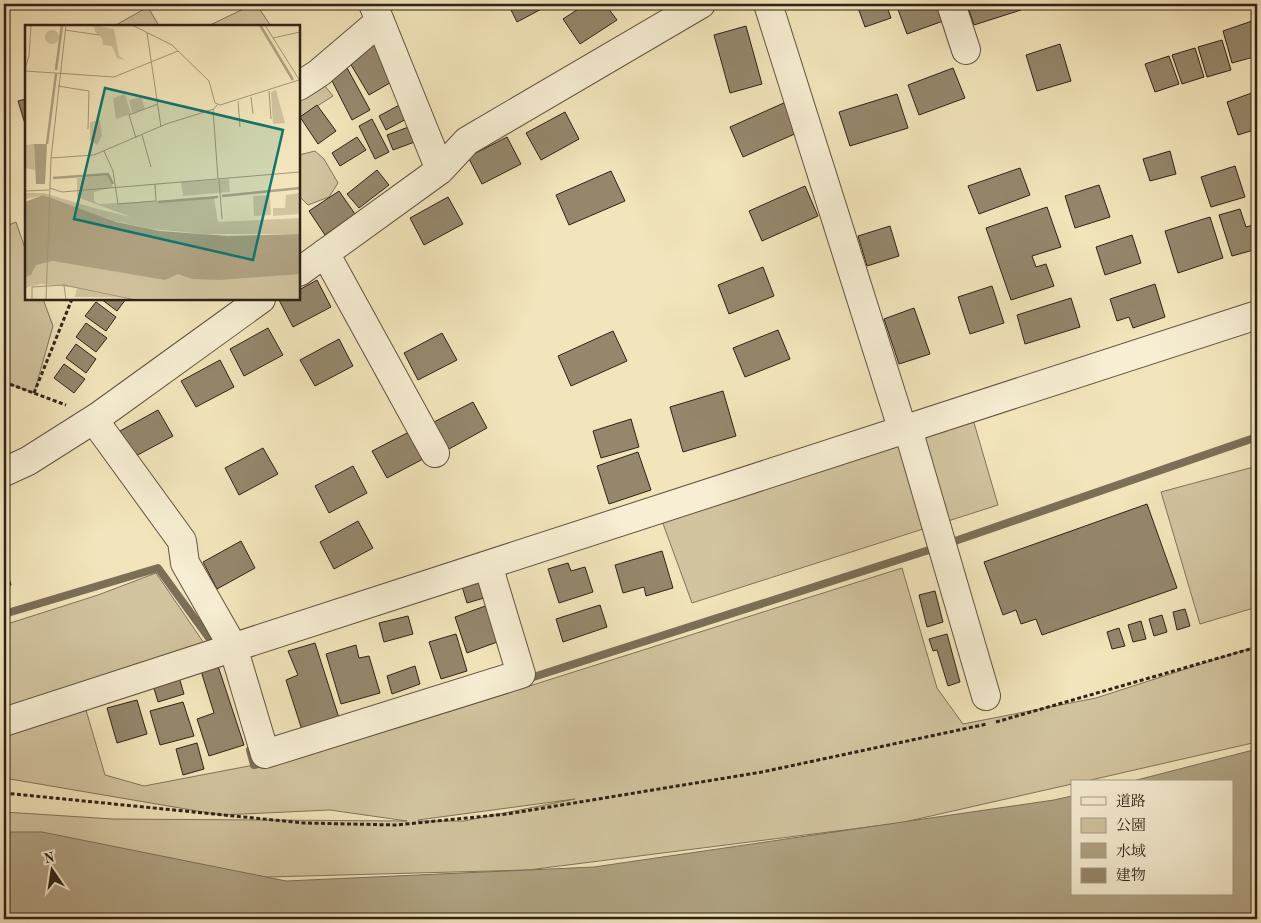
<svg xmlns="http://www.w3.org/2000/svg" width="1261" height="923" font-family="'Old Standard TT','Noto Serif JP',serif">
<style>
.green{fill:#d2c49f;stroke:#80735b;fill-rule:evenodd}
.water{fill:#b0a383;stroke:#7c6f58}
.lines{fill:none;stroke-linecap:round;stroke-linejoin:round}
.stream{stroke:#7c6f58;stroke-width:8}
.building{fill:#95876c;stroke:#2f2217}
.street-casing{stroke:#605340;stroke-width:30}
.path{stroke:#2f2217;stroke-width:3;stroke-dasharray:4 2.5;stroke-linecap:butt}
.street{stroke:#f7eed3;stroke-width:28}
.inset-river{fill:none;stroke:#b0a383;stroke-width:2.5}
.inset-road{fill:none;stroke:#a59779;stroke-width:1}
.view{fill:#0f766e;fill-opacity:0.15;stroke:#0f766e;stroke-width:2.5}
.inset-edge{fill:none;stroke:#2f2217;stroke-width:2.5}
</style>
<rect width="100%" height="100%" fill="#f3e5bb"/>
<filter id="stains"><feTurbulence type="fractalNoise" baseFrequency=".004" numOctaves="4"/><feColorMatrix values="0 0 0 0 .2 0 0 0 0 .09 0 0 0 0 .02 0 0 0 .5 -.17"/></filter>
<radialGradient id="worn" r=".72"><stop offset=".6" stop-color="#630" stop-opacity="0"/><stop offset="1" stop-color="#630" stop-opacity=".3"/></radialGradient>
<path class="green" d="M 254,4 L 256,4 L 271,26 L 208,26 Z
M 148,7 L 159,26 L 114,26 Z
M 321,81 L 333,96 L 300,117 L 299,86 Z
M 315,151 L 324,159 L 338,183 L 329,197 L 308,205 L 299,196 L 299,155 Z
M 16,222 L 26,251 L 26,299 L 43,299 L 53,326 L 34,393 L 4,382 L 4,227 Z
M 972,416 L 998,505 L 692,603 L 658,510 Z
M 1257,466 L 1257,607 L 1200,624 L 1161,492 Z
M 902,568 L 937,688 L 963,724 L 1096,698 L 1257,646 L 1257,742 L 1082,782 L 1072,782 L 1072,784 L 900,823 L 528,870 L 267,877 L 4,845 L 4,812 L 113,819 L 407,821 L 330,810 L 221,815 L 4,778 L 4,625 L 98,595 L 156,573 L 206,646 L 86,710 L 105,775 L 144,786 L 254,765 L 400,727 ZM 575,799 L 464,821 L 418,821 L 418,820 Z"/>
<path class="water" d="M 1257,749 L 1257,919 L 4,919 L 4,832 L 42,832 L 286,881 L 594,867 L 1054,800 L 1072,796 L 1072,894 L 1232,894 L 1232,782 L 1129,782 Z"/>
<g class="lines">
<path class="stream" d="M 4,614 L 158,568 L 217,649
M 524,680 L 929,550 L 1257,437
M 250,750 L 254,765 L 266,762"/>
</g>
<path class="building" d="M 508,4 L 551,4 L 517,22 Z
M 586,4 L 605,4 L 617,20 L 580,44 L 563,19 Z
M 862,4 L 886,4 L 891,18 L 865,27 L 857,5 Z
M 896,4 L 940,4 L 946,20 L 907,34 Z
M 967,4 L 1019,4 L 1021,10 L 974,25 Z
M 1252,21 L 1257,35 L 1257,56 L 1232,63 L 1223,31 Z
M 746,26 L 762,84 L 730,93 L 714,35 Z
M 1222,40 L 1231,70 L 1207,77 L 1198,47 Z
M 373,43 L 395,80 L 369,95 L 347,58 Z
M 1060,44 L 1071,81 L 1037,91 L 1026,55 Z
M 1195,48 L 1204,77 L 1182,84 L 1172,55 Z
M 1169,56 L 1179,84 L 1155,92 L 1145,64 Z
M 346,66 L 370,110 L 352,120 L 329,75 Z
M 953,68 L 965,98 L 919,115 L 908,85 Z
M 1257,91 L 1257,129 L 1238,135 L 1227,102 Z
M 897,94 L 908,128 L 850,146 L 839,112 Z
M 26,99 L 26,127 L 18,101 Z
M 786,102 L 799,132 L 743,157 L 730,127 Z
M 403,103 L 410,117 L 386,130 L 379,116 Z
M 317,105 L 336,131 L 318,144 L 300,117 Z
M 565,112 L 579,139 L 541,160 L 526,133 Z
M 372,119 L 389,152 L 375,159 L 359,126 Z
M 414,125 L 420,140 L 393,150 L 387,135 Z
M 357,137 L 366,150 L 340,166 L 332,153 Z
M 507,137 L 521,164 L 482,184 L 468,157 Z
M 1170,151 L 1176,174 L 1150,181 L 1143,159 Z
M 1235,166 L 1245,197 L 1211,207 L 1201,177 Z
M 1020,168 L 1030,195 L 979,214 L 968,186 Z
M 377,170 L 389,185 L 359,208 L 347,194 Z
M 611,171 L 625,201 L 569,225 L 556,195 Z
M 1099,185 L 1110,217 L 1075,228 L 1065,196 Z
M 805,186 L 818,216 L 762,241 L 749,211 Z
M 339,191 L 355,214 L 325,235 L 309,211 Z
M 448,197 L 463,224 L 424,245 L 410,218 Z
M 1047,207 L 1061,247 L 1032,256 L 1036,267 L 1046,264 L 1054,286 L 1011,300 L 986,228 Z
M 1240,209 L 1246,227 L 1257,224 L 1257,249 L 1232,256 L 1219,215 Z
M 1210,217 L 1223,258 L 1178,273 L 1165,231 Z
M 890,226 L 899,256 L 867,266 L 858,236 Z
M 1132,235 L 1141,263 L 1105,275 L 1096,247 Z
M 763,267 L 774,296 L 729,314 L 718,285 Z
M 317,280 L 331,307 L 293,327 L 279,300 L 282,299 L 299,299 L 299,290 Z
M 1155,284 L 1165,317 L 1133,328 L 1129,317 L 1117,321 L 1110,299 Z
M 992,286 L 1004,323 L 970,334 L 958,297 Z
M 1071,298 L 1080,327 L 1025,344 L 1017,315 Z
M 101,299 L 126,299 L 117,311 Z
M 96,302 L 116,317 L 106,331 L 85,316 Z
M 914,308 L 930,354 L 899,364 L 884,319 Z
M 86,323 L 107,338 L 96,352 L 76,337 Z
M 268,328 L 283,355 L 244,376 L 230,349 Z
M 778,330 L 790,359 L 745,377 L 733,348 Z
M 613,331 L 627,361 L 571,386 L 558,356 Z
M 442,333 L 457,360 L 418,380 L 404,353 Z
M 339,339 L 353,366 L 315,386 L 300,360 Z
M 76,344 L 96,359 L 86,373 L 66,358 Z
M 220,360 L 234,387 L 196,407 L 181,381 Z
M 64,364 L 85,379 L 74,393 L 54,378 Z
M 723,391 L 736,436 L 683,452 L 670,407 Z
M 473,402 L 487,428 L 449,449 L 434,422 Z
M 158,410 L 173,436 L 134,457 L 120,431 Z
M 631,419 L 639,447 L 601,458 L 593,431 Z
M 411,431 L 425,458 L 387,478 L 372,451 Z
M 263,448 L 278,474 L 239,495 L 225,468 Z
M 638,452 L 651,490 L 609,504 L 597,466 Z
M 353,466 L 367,493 L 329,513 L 315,486 Z
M 1147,504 L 1177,588 L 1042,635 L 1036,619 L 1021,624 L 1016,610 L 1003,615 L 984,562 Z
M 358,521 L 373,548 L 334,569 L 320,542 Z
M 241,541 L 255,568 L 217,589 L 203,562 Z
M 662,551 L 673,588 L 646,596 L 644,587 L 623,593 L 615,565 Z
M 4,562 L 11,585 L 4,587 Z
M 568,563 L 571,571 L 585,567 L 593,592 L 559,603 L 548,569 Z
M 478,579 L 484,598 L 467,603 L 461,583 Z
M 935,591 L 943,622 L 927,627 L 919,595 Z
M 488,605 L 500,641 L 467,653 L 455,617 Z
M 600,605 L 607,627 L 563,642 L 556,619 Z
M 1185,609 L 1190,626 L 1177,630 L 1173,612 Z
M 1162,615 L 1167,632 L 1154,636 L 1149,619 Z
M 408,616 L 413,634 L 384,642 L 379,623 Z
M 1141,621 L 1146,639 L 1133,642 L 1128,625 Z
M 1119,628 L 1125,646 L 1112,649 L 1107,632 Z
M 456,634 L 467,671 L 441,679 L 429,642 Z
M 947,634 L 960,682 L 948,686 L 937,650 L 933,651 L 929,639 Z
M 315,643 L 339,718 L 302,730 L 286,680 L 298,675 L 288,651 Z
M 356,645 L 359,658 L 369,656 L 380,693 L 341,704 L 326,654 Z
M 218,666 L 244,745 L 209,756 L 197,719 L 214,713 L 201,671 Z
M 415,666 L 420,684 L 392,694 L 387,676 Z
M 179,677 L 184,694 L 158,702 L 153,685 Z
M 137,700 L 147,734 L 117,743 L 107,708 Z
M 183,702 L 194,736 L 160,745 L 150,711 Z
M 197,743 L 204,769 L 183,775 L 176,749 Z"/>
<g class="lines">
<g class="street-casing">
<path id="street" d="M 373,4 L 440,170
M 768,4 L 903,431
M 951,4 L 966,50
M 299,86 L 319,73 L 380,21
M 325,253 L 435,453
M 299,272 L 440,170 L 467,141 L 701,4
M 94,420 L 182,541 L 185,563 L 233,647 L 265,754 L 521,674 L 488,565
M 908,429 L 986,696
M 4,472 L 28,461 L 99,416 L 261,299
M 4,722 L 1257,315"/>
</g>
<path class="path" d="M 4,382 L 66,405
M 34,393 L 72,299
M 996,722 L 1257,647
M 4,793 L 304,823 L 396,825 L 507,814 L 762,772 L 987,724"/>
<use href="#street" class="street"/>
</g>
<g transform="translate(25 25)">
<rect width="275" height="275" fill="#f3e5bb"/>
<path d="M 69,0 L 89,4 L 94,31 L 100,35 L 92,33 L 87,21 L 78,20 L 77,13 L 70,7 ZM20 12a7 7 0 1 1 14 0a7 7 0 1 1-14 0ZM 251,65 L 260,98 L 248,99 L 246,67 ZM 100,69 L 106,89 L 91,94 L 88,73 ZM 116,72 L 120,84 L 107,88 L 104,75 ZM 75,95 L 77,111 L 72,120 L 65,115 L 65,97 ZM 9,119 L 10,145 L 0,143 L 0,120 ZM 83,150 L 88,162 L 69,167 L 69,176 L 74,179 L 189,173 L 193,197 L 275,193 L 275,209 L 180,209 L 126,204 L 89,196 L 15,171 L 0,174 L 0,168 L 19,168 L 69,183 L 106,192 L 52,172 L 52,153 ZM 204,154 L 205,167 L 158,171 L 156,157 ZM 274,168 L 275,189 L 248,191 L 248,183 L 260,183 L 261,170 ZM 245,170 L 246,190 L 229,191 L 228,171 ZM 28,236 L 248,251 L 275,248 L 275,275 L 54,272 L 50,272 L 52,263 L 16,259 L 0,263 L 0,242 Z" fill="#d2c49f"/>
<path d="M 9,119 L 22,119 L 20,159 L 11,159 ZM 18,170 L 91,197 L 135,206 L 203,211 L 275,209 L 275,249 L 194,255 L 167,254 L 153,249 L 140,255 L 28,236 L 11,240 L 6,250 L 0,252 L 0,177 Z" fill="#b0a383"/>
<path class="inset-river" d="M 235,0 L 268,55M 31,45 L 37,0M 22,119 L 31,49M 28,153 L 83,149 L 88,159M 197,171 L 275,163M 133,177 L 193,172"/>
<path class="inset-road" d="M 107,0 L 147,20 L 184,56 L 190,78 L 195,80 L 274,55M 240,0 L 275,56M 40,5 L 74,10M 122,8 L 136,102M 248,13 L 275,7M 0,44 L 4,31 L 6,0M 0,46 L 89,52 L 153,26M 33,61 L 64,66 L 63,104M 244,66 L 246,94M 226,72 L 228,89M 213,76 L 215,102M 188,84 L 193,154M 117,110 L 126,142M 111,113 L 104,90 L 133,79M 79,126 L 88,146 L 93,179 L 131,176 L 130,159M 26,133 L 69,130 L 141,99 L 189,84 L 192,80M 194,154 L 197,194M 25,163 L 37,167 L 275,147M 0,166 L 24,165M 7,275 L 7,262 L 39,260M 21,275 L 26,133 L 41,0M 41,275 L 39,260 L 111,275"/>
<path class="view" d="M 80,63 L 258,105 L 228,235 L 49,194 Z"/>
<rect width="275" height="275" class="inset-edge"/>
</g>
<rect width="1261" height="923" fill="none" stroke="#f3e5bb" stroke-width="20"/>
<rect x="5" y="5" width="1251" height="913" fill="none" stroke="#2f2217" stroke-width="2.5"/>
<rect x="10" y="10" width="1241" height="903" fill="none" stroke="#2f2217"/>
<rect x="1071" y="780" width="162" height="115" fill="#f7eed3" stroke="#a79c88"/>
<rect x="1081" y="797" width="25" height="8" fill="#f7eed3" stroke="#a79c88"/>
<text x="1116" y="806" font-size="15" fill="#2f2217">道路</text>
<rect x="1081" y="818" width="25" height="15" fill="#d2c49f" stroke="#a79c88"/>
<text x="1116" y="830" font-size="15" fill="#2f2217">公園</text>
<rect x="1081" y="843" width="25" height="15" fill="#b0a383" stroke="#a79c88"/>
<text x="1116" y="856" font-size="15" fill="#2f2217">水域</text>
<rect x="1081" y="868" width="25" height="15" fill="#95876c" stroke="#a79c88"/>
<text x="1116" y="880" font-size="15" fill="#2f2217">建物</text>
<g transform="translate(52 870) rotate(347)" stroke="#f7eed3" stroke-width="4" paint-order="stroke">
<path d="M0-4L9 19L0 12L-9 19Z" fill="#2f2217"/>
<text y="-8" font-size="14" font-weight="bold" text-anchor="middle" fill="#2f2217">N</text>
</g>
<rect width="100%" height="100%" filter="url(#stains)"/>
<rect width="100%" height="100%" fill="url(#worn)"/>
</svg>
